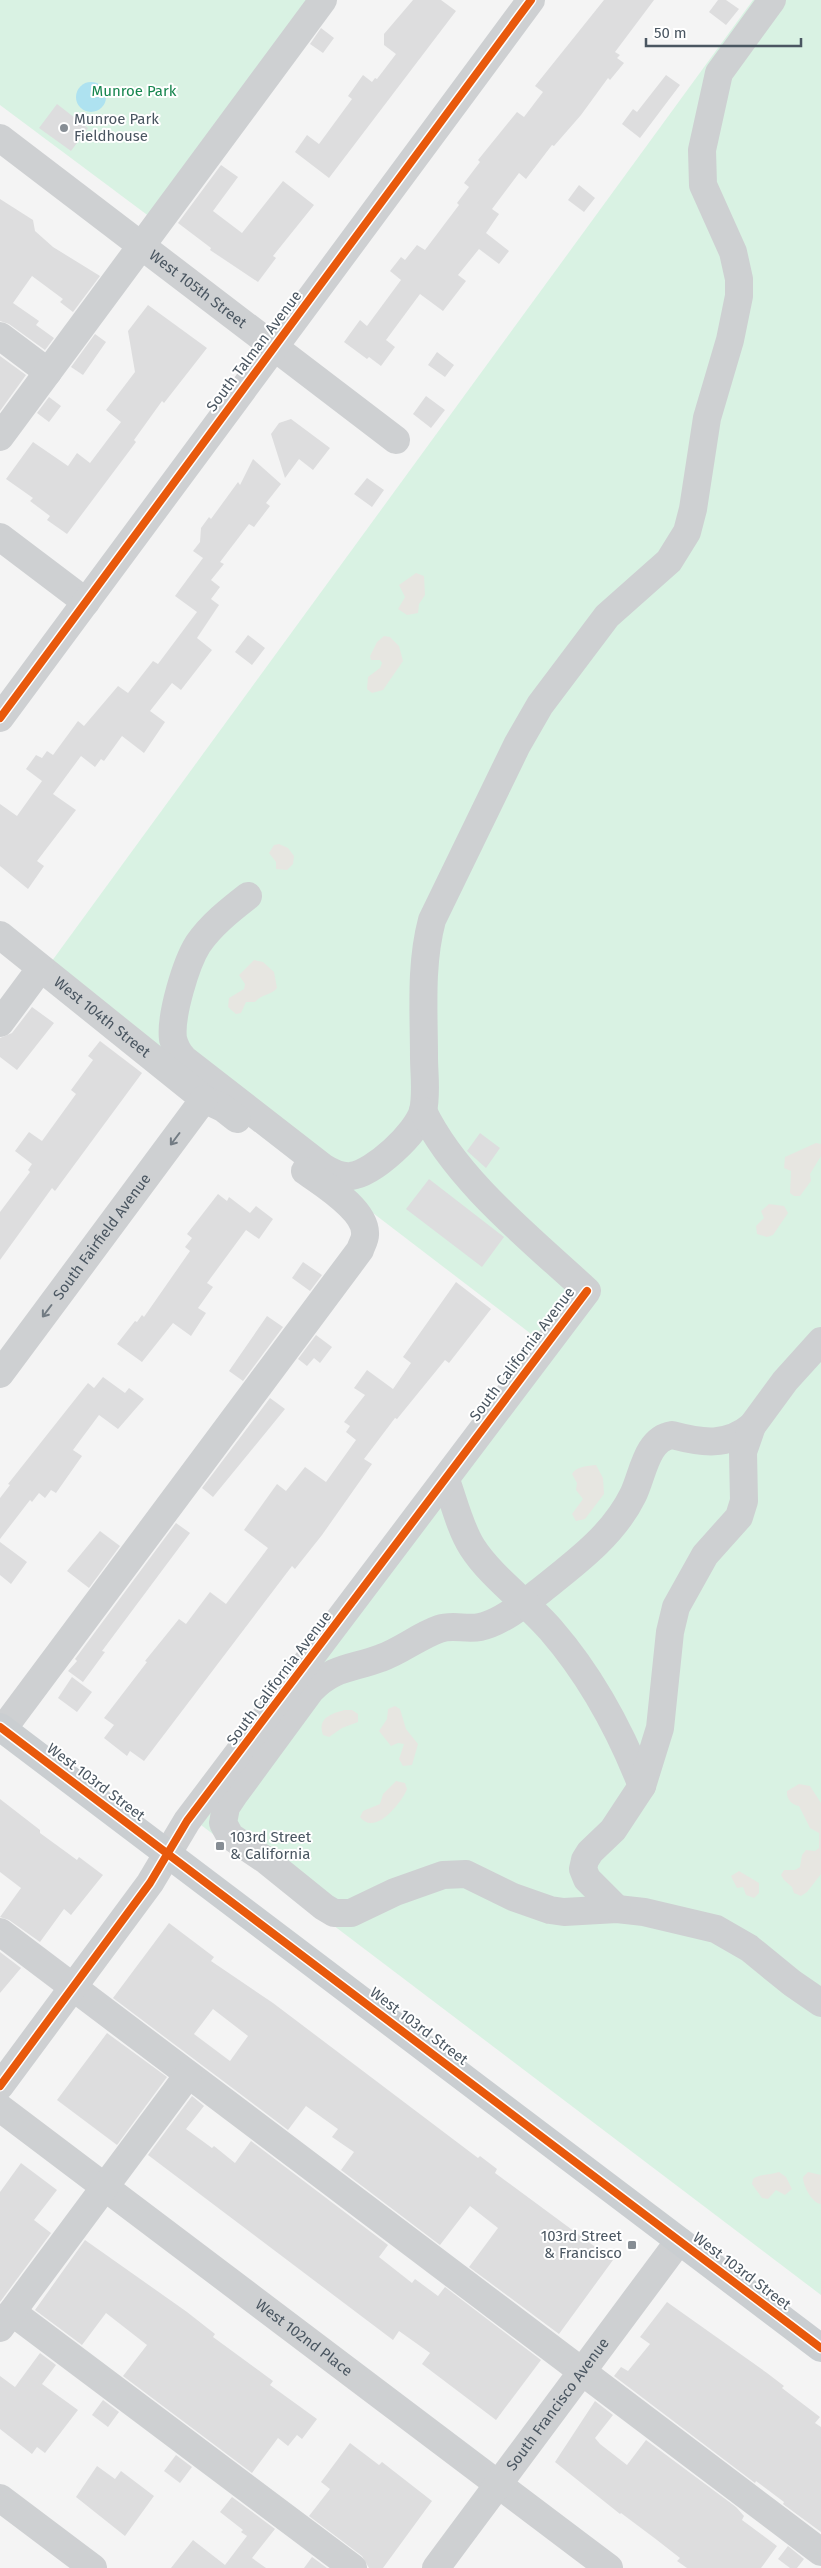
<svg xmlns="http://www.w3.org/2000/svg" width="821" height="2568" font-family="'Fira Sans',sans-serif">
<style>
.green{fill:#d9f2e3}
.sand{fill:#e7e6e1}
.water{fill:#aee2f0}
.building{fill:#ddddde;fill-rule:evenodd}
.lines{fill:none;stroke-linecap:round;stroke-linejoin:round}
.minor{stroke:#ced0d2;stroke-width:28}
.major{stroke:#caced1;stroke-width:28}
.cycleway-casing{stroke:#fff;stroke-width:11}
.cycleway{stroke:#e8590c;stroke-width:8}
.oneway{stroke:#727b83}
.poi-dot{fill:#868d94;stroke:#fff;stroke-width:2}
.labels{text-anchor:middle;stroke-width:4;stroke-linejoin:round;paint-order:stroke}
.park-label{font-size:15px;fill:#17864f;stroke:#fff}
.poi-label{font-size:15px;fill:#4a5661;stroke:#fff;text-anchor:start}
.street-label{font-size:15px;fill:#4a5661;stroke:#fff}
</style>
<rect width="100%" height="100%" fill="#f4f4f4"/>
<path class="green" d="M 0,0 L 315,0 L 154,220 L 0,105 Z
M 753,0 L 821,0 L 821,2295 L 201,1825 L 552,1350 L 49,965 Z"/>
<path class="sand" d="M 416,573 L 424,576 L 425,595 L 419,604 L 418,613 L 407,615 L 398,609 L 405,597 L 399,585 Z
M 384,636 L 390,637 L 399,646 L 403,661 L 383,690 L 372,693 L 367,689 L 368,677 L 380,668 L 382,663 L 380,660 L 371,660 L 370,656 L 377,642 Z
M 279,844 L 288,848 L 294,856 L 293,864 L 287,870 L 276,869 L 276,862 L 269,853 L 274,845 Z
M 254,960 L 263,962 L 274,972 L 277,988 C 272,995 261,994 255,1002 L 246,1002 L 241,1013 L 236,1014 L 228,1007 L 229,998 L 244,989 L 245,984 L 239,975 Z
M 816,1143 L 821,1144 L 821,1156 L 810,1174 L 811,1181 L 800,1196 L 794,1196 L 790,1193 L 791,1171 L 784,1168 L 785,1157 Z
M 769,1204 L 784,1206 L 788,1213 L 773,1235 L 767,1237 L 757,1234 L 756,1226 L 764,1218 L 761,1211 Z
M 596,1465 L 603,1478 L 604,1494 L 585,1519 L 576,1521 L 572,1514 L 583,1499 L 576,1490 L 577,1483 L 572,1474 C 577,1466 587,1466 596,1465 Z
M 395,1706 L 400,1709 L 406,1729 L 418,1744 L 412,1765 L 403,1766 L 399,1759 L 404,1744 L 398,1743 L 391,1746 L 379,1731 L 387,1719 L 388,1709 Z
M 344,1710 L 352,1710 L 358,1714 L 358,1722 L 342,1728 L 329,1737 L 323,1735 C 317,1718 331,1714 344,1710 Z
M 396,1781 L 405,1783 L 407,1789 C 402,1802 375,1837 360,1817 L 363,1811 L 380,1804 L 383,1794 Z
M 799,1784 L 810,1786 L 821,1803 L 821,1874 L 807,1892 L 801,1896 L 794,1893 L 792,1887 L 784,1880 L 781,1875 L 784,1870 L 795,1870 L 800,1867 L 802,1855 L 806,1850 L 815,1851 L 819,1848 L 819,1833 L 810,1828 L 799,1806 C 792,1805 786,1799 787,1791 Z
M 739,1871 L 759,1883 L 759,1893 L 754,1898 L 746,1895 L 743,1887 L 737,1888 L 731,1876 Z
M 779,2172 L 786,2177 L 792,2189 L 785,2195 L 776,2190 L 768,2199 L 762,2198 L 752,2184 L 753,2179 C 758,2174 771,2175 779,2172 Z
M 808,2172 L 821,2175 L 821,2204 C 812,2203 803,2186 803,2177 Z"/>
<path class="water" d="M76 97a15 15 0 1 1 30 0a15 15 0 1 1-30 0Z"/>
<path class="building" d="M 413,0 L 441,0 L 456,11 L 329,178 L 295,152 L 307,135 L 319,144 L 352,99 L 348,96 L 363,75 L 372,82 L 375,78 L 377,79 L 396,54 L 384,45 L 384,34 Z
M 604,0 L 654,0 L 615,52 L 620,55 L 617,58 L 624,63 L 610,80 L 608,78 L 581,115 L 554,146 L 552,145 L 526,179 L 519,173 L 492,209 L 499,214 L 486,233 L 509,251 L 499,264 L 479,249 L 458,275 L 466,281 L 443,311 L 420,294 L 386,340 L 395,347 L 381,366 L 369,357 L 367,359 L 344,342 L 360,320 L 367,326 L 401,280 L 390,271 L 401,257 L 405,260 L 417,245 L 425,250 L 459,205 L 457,203 L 469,187 L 464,183 L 480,162 L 478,160 L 517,112 L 524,117 L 543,92 L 535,86 Z
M 718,0 L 726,0 L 739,9 L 726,25 L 709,12 Z
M 321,28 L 334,38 L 323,53 L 310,44 Z
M 666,75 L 680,85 L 640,138 L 622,124 L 633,109 L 637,112 Z
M 57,104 L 88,128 L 71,151 L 39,128 Z
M 221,165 L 238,177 L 213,211 L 242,233 L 283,181 L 314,205 L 273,256 L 276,258 L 258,282 L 210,250 L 211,248 L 178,223 Z
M 579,185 L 595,198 L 584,212 L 568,200 Z
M 0,199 L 33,220 L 35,231 L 53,247 L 100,276 L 73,312 L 60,302 L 63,299 L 32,276 L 13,303 L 39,321 L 36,325 L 54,338 L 45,350 L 9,324 L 0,321 Z
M 148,305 L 207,348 L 164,403 L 162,401 L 134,440 L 136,442 L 67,534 L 47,520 L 50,516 L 30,501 L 33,498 L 6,479 L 33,442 L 68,466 L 77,453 L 90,463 L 121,422 L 106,410 L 135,372 L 128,331 Z
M 95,334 L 106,342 L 83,375 L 71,367 Z
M 437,352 L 454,365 L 445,377 L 428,365 Z
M 0,356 L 26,375 L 0,411 Z
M 426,396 L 445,410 L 431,428 L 413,414 Z
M 49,397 L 61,406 L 49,422 L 37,413 Z
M 291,419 L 330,448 L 313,470 L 299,459 L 285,478 L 271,434 L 279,423 Z
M 253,459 L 281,484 L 266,503 L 270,506 L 254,527 L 249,524 L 220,562 L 224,564 L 211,580 L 220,587 L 211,599 L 219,605 L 197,638 L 212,650 L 181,690 L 172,683 L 150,711 L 165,722 L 144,753 L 122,736 L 104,761 L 101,759 L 95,767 L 81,756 L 53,794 L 76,810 L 37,861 L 44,866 L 28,889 L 0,866 L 0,804 L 17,816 L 42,781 L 26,769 L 36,755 L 42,758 L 47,751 L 53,755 L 78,721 L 84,726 L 118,686 L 128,693 L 153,661 L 158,664 L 197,612 L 175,596 L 203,558 L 193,551 L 200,542 L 201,528 L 209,517 L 211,519 L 238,482 L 240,485 Z
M 367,478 L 384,490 L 372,507 L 354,494 Z
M 248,635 L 265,648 L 252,665 L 235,652 Z
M 32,1007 L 54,1023 L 17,1070 L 0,1057 L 0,1038 L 12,1033 Z
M 100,1041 L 142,1073 L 55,1191 L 52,1188 L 0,1260 L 0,1212 L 30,1172 L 28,1170 L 32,1164 L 15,1151 L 29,1132 L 42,1141 L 76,1094 L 71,1090 L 93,1060 L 88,1056 Z
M 480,1133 L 500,1148 L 486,1168 L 467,1151 Z
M 429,1179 L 504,1237 L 482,1267 L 406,1209 Z
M 218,1194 L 227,1201 L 229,1197 L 250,1213 L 256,1206 L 273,1219 L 259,1239 L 246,1230 L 207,1283 L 213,1287 L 198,1308 L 206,1313 L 191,1336 L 173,1323 L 142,1362 L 117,1344 L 135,1321 L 137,1322 L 142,1315 L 144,1317 L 190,1251 L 185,1247 L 192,1238 L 187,1234 Z
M 303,1262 L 322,1275 L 310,1291 L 292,1278 Z
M 456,1282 L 491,1309 L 449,1363 L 445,1360 L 397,1419 L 395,1418 L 364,1459 L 372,1464 L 322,1535 L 295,1569 L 292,1566 L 144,1761 L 130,1751 L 127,1756 L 104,1738 L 114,1725 L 104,1718 L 147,1662 L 145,1661 L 179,1619 L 186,1624 L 210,1592 L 226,1604 L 268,1548 L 244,1530 L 277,1484 L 286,1491 L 305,1467 L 326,1482 L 356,1440 L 346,1432 L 350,1426 L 344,1422 L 365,1395 L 354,1388 L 367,1370 L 393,1389 L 411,1363 L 403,1357 Z
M 267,1316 L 283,1327 L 243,1381 L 229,1371 Z
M 316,1335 L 332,1347 L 320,1363 L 314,1358 L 307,1366 L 298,1359 Z
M 103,1377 L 125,1393 L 129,1388 L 144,1399 L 118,1429 L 99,1415 L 73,1450 L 82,1456 L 56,1493 L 51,1490 L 45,1498 L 39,1493 L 32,1502 L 30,1500 L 0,1539 L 0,1498 L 10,1485 L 8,1484 L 88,1383 L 94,1388 Z
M 270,1398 L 285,1409 L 213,1497 L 202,1488 Z
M 176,1523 L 190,1533 L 102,1651 L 105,1652 L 83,1682 L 68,1671 L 77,1661 L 75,1659 Z
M 100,1531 L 120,1546 L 89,1588 L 67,1571 Z
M 0,1542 L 27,1562 L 11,1584 L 0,1575 Z
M 72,1677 L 92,1692 L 77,1712 L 58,1698 Z
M 0,1799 L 40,1830 L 40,1833 L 77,1860 L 79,1857 L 103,1875 L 71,1915 L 64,1909 L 40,1942 L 9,1920 L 0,1917 L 21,1888 L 0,1872 Z
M 169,1923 L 214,1957 L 211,1961 L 273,2003 L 478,2158 L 480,2156 L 497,2169 L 495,2173 L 613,2260 L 559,2334 L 469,2267 L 498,2228 L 470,2206 L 440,2245 L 341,2170 L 354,2152 L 332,2137 L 338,2129 L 306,2106 L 288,2130 L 113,1998 ZM 213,2009 L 248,2036 L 230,2061 L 194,2034 Z
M 0,1952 L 21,1968 L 0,1993 Z
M 107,2033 L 167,2077 L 117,2145 L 57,2100 Z
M 192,2096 L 204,2106 L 186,2129 L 212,2148 L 214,2146 L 235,2163 L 251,2141 L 388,2245 L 379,2257 L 412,2283 L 415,2279 L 438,2296 L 445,2287 L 541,2360 L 496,2420 L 422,2364 L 430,2353 L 399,2331 L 393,2340 L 148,2155 Z
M 21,2163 L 57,2190 L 34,2220 L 51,2233 L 0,2302 L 0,2192 Z
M 85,2240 L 187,2312 L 215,2334 L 213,2337 L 273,2381 L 270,2385 L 317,2419 L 302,2439 L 297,2435 L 288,2446 L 278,2438 L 252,2473 L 123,2376 L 147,2345 L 106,2313 L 82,2345 L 35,2310 Z
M 667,2302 L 767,2373 L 784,2386 L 782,2388 L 820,2417 L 815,2423 L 821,2427 L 821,2532 L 783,2504 L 784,2502 L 756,2481 L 755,2483 L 614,2376 L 621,2367 L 628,2371 L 650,2344 L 640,2337 Z
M 40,2353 L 56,2365 L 42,2384 L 78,2410 L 45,2453 L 37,2447 L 32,2454 L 0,2429 L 0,2376 L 15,2387 Z
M 103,2400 L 119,2412 L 108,2427 L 92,2415 Z
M 595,2401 L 613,2415 L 595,2438 L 600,2444 L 627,2465 L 646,2440 L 736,2507 L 744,2516 L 742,2520 L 777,2546 L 761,2568 L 687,2568 L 677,2561 L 680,2558 L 657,2540 L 621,2513 L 620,2514 L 555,2462 Z
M 350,2443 L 379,2465 L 382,2462 L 432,2501 L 383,2568 L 369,2568 L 362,2556 L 309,2516 L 330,2489 L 321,2482 Z
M 176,2455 L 192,2467 L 180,2483 L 164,2471 Z
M 97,2466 L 115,2479 L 121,2471 L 154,2496 L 125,2536 L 76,2497 Z
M 232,2497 L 275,2529 L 252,2558 L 266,2568 L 171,2568 L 193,2540 L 225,2565 L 247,2536 L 241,2532 L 243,2530 L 220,2512 Z
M 788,2546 L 804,2559 L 797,2568 L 790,2568 L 778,2559 Z
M 312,2557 L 327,2568 L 304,2568 Z"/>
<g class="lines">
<g class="minor">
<path id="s1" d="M 0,138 L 396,440"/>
<path d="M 0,336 L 48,372"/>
<path d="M 0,437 L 323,0"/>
<path d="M 0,537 L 86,602"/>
<path d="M 0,718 L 531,0"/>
<path d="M 248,896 C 230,910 211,925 198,944 C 186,963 170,1016 173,1039 C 175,1047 178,1053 184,1059 L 323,1167 C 331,1172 341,1177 351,1176 C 374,1173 417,1133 423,1111 C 427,1094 424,1074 424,1057 C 424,1012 420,965 432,920 L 517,745 L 540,705 L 607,616 L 669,561 L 687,532 L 693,509 L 707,418 L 730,340 L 739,296 L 739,279 L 733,252 L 703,185 L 702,150 L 719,73 L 772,0"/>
<path id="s2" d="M 0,935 L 204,1099 L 223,1108 L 237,1119"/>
<path d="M 0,1023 L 40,969"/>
<path id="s3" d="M 0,1374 L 204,1099"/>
<path d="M 752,1426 C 727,1447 702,1443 672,1435 C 646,1439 643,1475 633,1495 C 613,1536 574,1564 539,1592 C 523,1605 500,1623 480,1627 C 466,1630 453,1624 439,1629 C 419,1636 401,1651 381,1658 C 352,1669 334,1666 311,1690 L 234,1795 L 226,1807 L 223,1823 L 230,1836 L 267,1861 L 324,1907 L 334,1913 L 351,1913 L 395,1892 L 443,1875 L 466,1874 L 513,1897 L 550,1910 L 564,1912 L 617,1909 L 644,1912 L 716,1929 L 749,1948 L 792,1983 L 821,2003"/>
<path d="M 446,1480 C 454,1502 460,1528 472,1547 C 491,1577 527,1602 551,1630 C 590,1675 620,1730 642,1786"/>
<path d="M 3,1729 L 360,1250 C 361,1246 365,1240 365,1235 C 367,1210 323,1184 305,1171"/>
<path d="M 617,1909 L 587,1879 L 583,1869 L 585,1860 L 590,1852 L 613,1830 L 642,1786 L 660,1728 L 670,1632 L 676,1607 L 705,1555 L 739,1517 L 744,1501 L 743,1452 L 752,1426 L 785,1381 L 821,1341"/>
<path d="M 0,1932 L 821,2552"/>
<path d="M 0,2086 L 150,1883 L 187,1821 L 587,1291 C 531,1239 456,1180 423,1111"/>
<path id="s4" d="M 0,2108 L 609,2568"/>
<path d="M 12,2312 L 353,2568"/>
<path d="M 0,2328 L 188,2075"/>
<path d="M 0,2498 L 93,2568"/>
<path id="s5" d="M 436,2568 L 679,2241"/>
</g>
<path class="major" d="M 0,1727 L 821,2348"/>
<g class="cycleway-casing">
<path id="cycleway" d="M 0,718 L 531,0
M 0,1727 L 821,2348
M 0,2086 L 150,1883 L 187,1821 L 587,1291"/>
</g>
<use href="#cycleway" class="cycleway"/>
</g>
<defs><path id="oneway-shaft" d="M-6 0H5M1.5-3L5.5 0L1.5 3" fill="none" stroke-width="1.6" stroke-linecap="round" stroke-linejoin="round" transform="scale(1.25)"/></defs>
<g class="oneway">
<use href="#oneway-shaft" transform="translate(175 1139) rotate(127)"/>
<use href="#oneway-shaft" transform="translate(47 1311) rotate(127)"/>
</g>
<g class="poi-dot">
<circle cx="64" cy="128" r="5"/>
<rect x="215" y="1841" width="10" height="10" rx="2.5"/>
<rect x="627" y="2240" width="10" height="10" rx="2.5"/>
</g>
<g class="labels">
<g class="park-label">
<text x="134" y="96">Munroe Park</text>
</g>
<g class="poi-label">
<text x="74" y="124">Munroe Park<tspan x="74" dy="17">Fieldhouse</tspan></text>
<text x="230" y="1842">103rd Street<tspan x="230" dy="17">&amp; California</tspan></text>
<text x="622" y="2241" text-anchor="end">103rd Street<tspan x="622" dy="17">&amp; Francisco</tspan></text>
</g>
<g class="street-label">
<text dy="5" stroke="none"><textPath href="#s1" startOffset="249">West 105th Street</textPath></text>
<text transform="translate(254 351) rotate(-53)" y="5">South Talman Avenue</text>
<text dy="5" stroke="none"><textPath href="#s2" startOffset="131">West 104th Street</textPath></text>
<text dy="5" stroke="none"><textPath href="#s3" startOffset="171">South Fairfield Avenue</textPath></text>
<text transform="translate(522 1354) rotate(-53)" y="5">South California Avenue</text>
<text transform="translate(279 1678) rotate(-53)" y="5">South California Avenue</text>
<text transform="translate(96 1782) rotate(37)" y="5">West 103rd Street</text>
<text transform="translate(419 2026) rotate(37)" y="5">West 103rd Street</text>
<text transform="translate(742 2271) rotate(37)" y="5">West 103rd Street</text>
<text dy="5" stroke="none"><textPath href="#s4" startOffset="381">West 102nd Place</textPath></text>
<text dy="5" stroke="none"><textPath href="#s5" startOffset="204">South Francisco Avenue</textPath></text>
</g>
</g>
<path d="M646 38v8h155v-8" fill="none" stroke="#4a5661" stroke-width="2.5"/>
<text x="654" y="38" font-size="15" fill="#4a5661" stroke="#ffffff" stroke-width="4" paint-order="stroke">50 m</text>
</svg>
